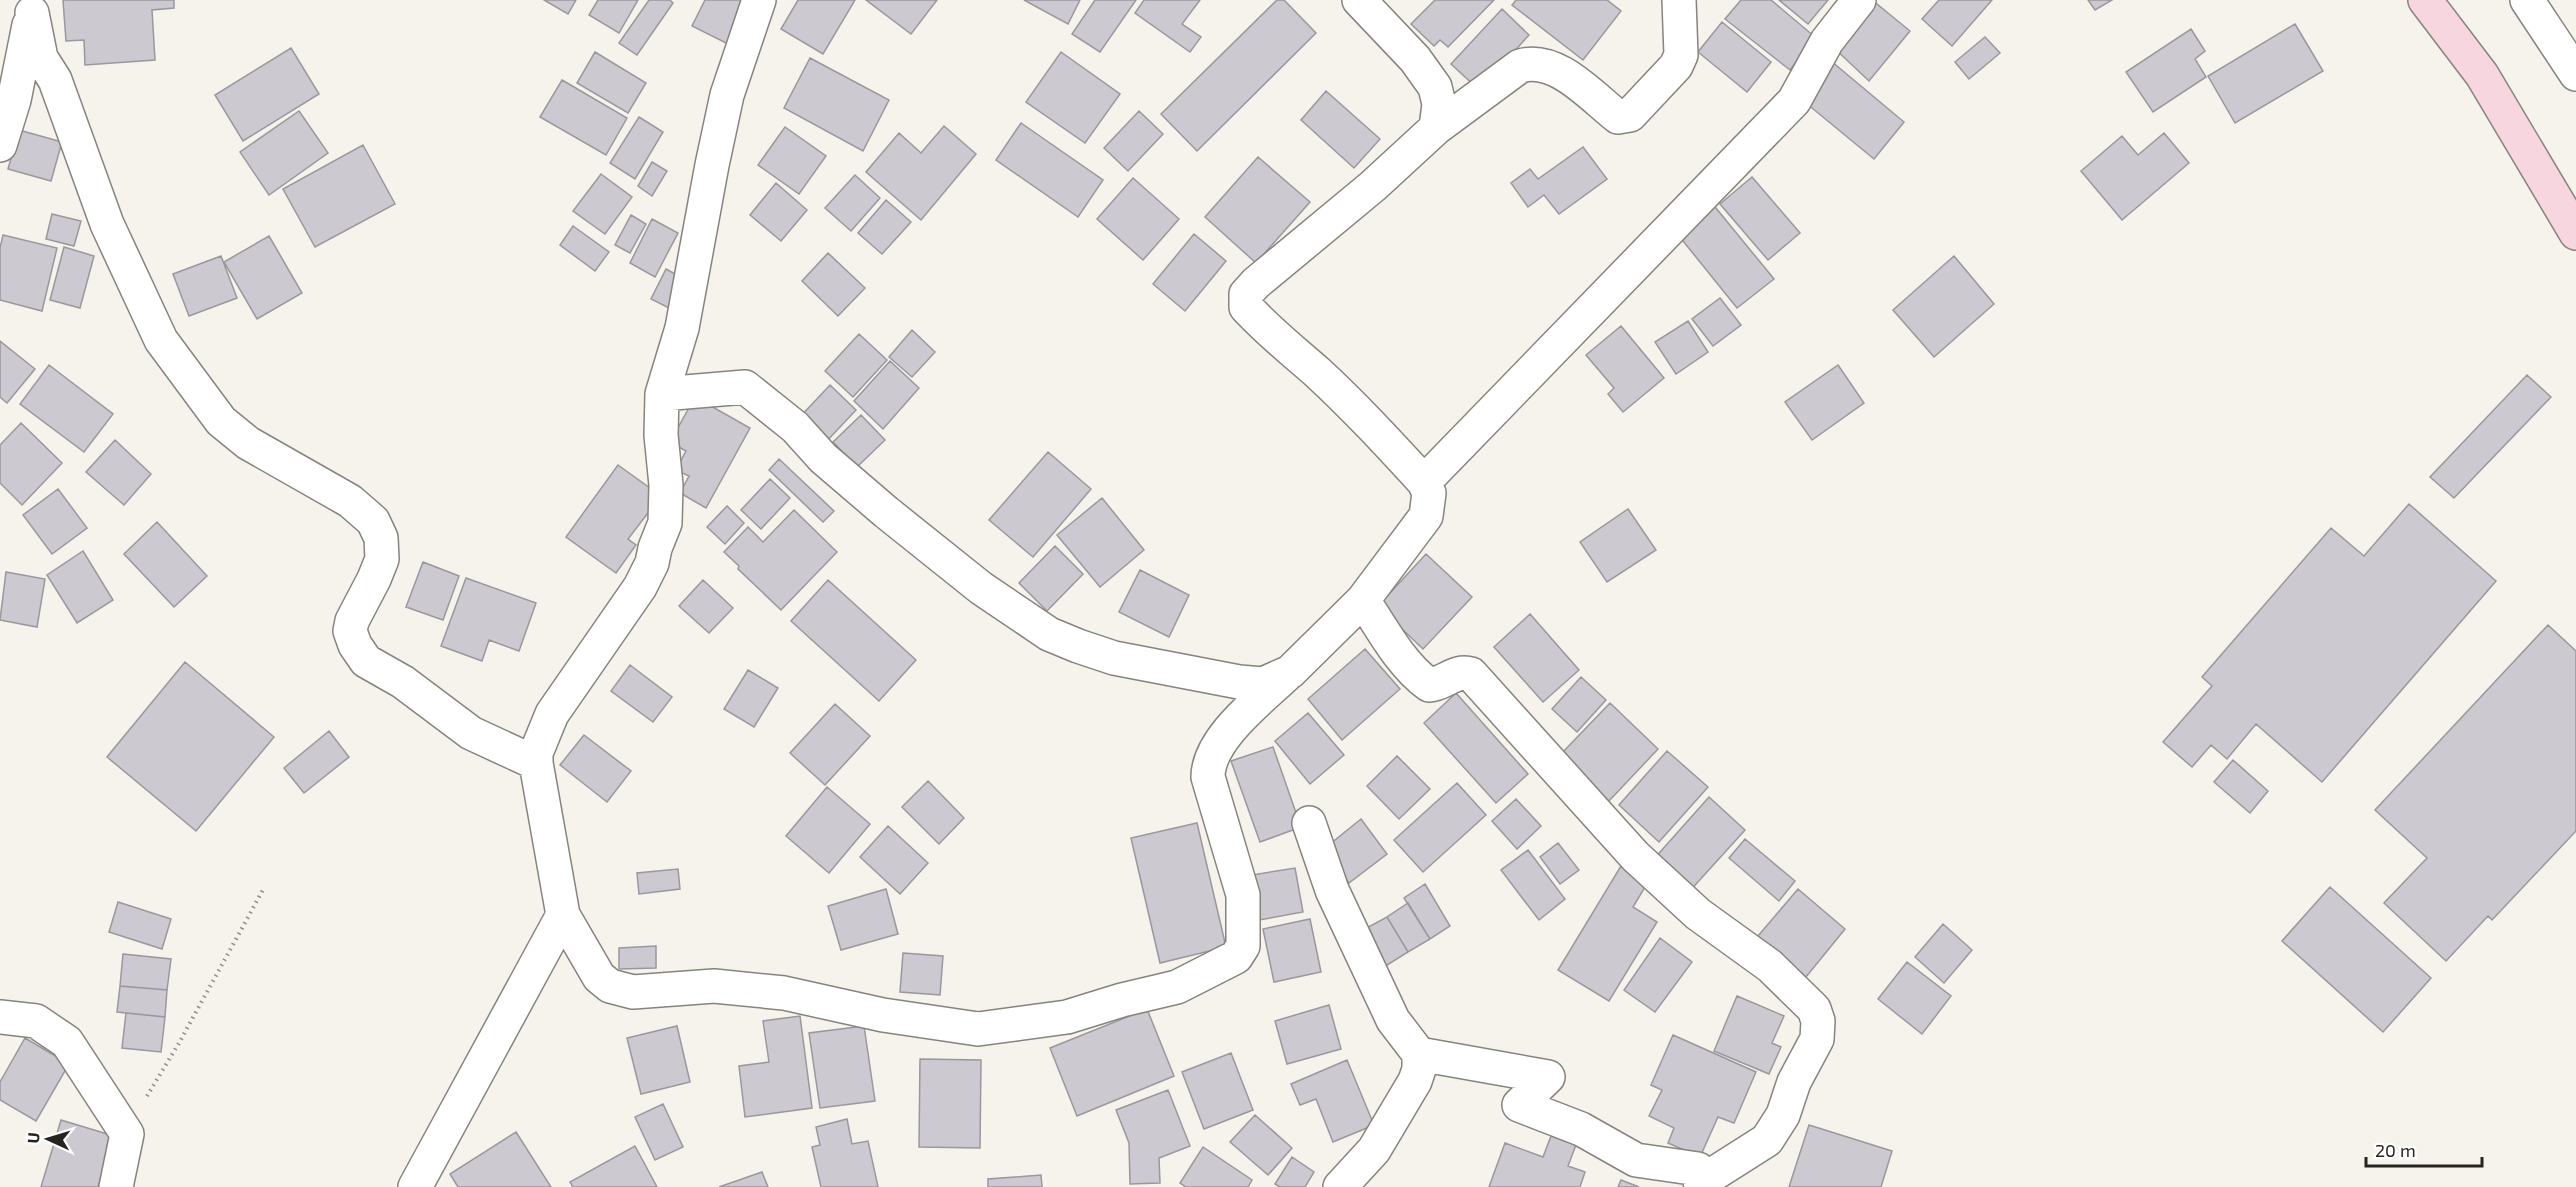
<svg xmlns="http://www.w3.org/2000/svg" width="2576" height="1187" font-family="'Exo 2',sans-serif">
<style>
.building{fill:#cdc9d0;stroke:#9a979d;stroke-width:1.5}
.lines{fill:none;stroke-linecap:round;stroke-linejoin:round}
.street-casing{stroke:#87837d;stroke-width:36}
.secondary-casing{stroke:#87837d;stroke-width:36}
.path{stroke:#8f8d88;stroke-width:4;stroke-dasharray:1.5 4.5;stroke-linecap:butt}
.street{stroke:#fff;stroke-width:33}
.secondary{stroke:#f8d6e0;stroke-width:33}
</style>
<rect width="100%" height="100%" fill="#f6f2ec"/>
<path class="building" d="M 63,0 L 174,0 L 174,8 L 152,10 L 155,60 L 85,65 L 84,40 L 66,41 Z
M 544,0 L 576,0 L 568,14 Z
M 598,0 L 638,0 L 619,33 L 589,15 Z
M 649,0 L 670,0 L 673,3 L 637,55 L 619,43 Z
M 705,0 L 744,0 L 728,44 L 692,26 Z
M 798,0 L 855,0 L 823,54 L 781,29 Z
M 866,0 L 937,0 L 911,34 Z
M 1024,0 L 1080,0 L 1068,24 Z
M 1095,0 L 1136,0 L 1100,52 L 1072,34 Z
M 1144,0 L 1200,0 L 1182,24 L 1201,37 L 1190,52 L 1135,13 Z
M 1277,0 L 1284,0 L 1316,33 L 1197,151 L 1161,114 Z
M 1435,0 L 1494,0 L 1448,47 L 1440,40 L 1434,46 L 1411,24 Z
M 1516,0 L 1607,0 L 1621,11 L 1583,60 L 1512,5 Z
M 1741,0 L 1771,0 L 1815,37 L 1790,70 L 1725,19 Z
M 1779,0 L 1828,0 L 1808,24 Z
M 1872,0 L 1910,31 L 1869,81 L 1833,47 Z
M 1939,0 L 1992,0 L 1952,46 L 1922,19 Z
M 2088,0 L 2112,0 L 2095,10 Z
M 1502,9 L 1529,35 L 1479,90 L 1451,64 Z
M 1722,22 L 1771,62 L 1747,92 L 1698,52 Z
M 2295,24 L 2323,71 L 2235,123 L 2208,76 Z
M 2191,29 L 2205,51 L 2195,59 L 2206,77 L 2153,112 L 2126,72 Z
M 1985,37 L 2000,53 L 1969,79 L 1955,62 Z
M 291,48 L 319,94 L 243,141 L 215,95 Z
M 595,52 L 646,83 L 628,113 L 577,83 Z
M 1061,52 L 1120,94 L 1085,143 L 1026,102 Z
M 810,58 L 889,100 L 863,151 L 784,108 Z
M 1831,61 L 1904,122 L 1874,159 L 1801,99 Z
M 562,80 L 627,118 L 606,155 L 540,117 Z
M 1326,91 L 1380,139 L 1354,168 L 1301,120 Z
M 299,111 L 328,153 L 269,195 L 240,152 Z
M 1139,111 L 1163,134 L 1128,171 L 1104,148 Z
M 639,117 L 663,132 L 635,179 L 610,163 Z
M 1021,123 L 1103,180 L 1078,217 L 996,160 Z
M 944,126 L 976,154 L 921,220 L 866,172 L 899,133 L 921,153 Z
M 785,127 L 826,156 L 799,194 L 758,165 Z
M 19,130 L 62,142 L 51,181 L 8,169 Z
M 2164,133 L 2189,163 L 2122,220 L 2081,171 L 2122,136 L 2138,155 Z
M 363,145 L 395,204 L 315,247 L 283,189 Z
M 1583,147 L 1607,179 L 1559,214 L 1544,195 L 1528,207 L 1511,183 L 1530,169 L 1538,179 Z
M 1258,157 L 1310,202 L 1256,263 L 1205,217 Z
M 652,162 L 667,171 L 652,196 L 638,186 Z
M 601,174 L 632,197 L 605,234 L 573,211 Z
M 855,175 L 880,198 L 851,231 L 825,208 Z
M 1752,177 L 1800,233 L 1768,260 L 1720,204 Z
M 1133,178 L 1179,219 L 1143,260 L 1097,219 Z
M 776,183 L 807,210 L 781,241 L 750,215 Z
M 886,200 L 911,222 L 882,254 L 858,233 Z
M 1711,202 L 1774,279 L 1737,308 L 1675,231 Z
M 52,214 L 81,221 L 74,246 L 46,239 Z
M 631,215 L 646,224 L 630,253 L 615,245 Z
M 652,219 L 678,233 L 655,277 L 630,263 Z
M 573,226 L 609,252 L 595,271 L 560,245 Z
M 1194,234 L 1226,261 L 1185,311 L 1153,284 Z
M 3,235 L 57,248 L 42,311 L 0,300 L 0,248 Z
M 269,236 L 302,293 L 257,319 L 224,262 Z
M 64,247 L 94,256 L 80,308 L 50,300 Z
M 828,253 L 865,288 L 838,316 L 802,281 Z
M 221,256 L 237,298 L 189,316 L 173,274 Z
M 1954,256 L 1994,304 L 1934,357 L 1893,310 Z
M 666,269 L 686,280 L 671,309 L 651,299 Z
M 1720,298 L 1741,325 L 1713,346 L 1692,319 Z
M 1688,321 L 1708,352 L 1676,374 L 1655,342 Z
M 1621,326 L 1664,378 L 1623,412 L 1608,394 L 1614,388 L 1586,355 Z
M 912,330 L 935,352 L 912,377 L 889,357 Z
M 859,334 L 887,360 L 853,397 L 825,371 Z
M 0,341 L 35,369 L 7,403 L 0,397 Z
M 890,361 L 919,388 L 883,429 L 854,401 Z
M 49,365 L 113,414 L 84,452 L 20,404 Z
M 1838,365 L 1864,403 L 1812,440 L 1785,402 Z
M 2527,375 L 2551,397 L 2454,498 L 2430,477 Z
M 830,385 L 856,410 L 824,444 L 798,419 Z
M 695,397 L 750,428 L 706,508 L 680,493 L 689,476 L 676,470 L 686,451 L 670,442 Z
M 861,415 L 885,440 L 857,467 L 833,442 Z
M 21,423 L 62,463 L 22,505 L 0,483 L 0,445 Z
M 115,440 L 151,474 L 124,505 L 86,472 Z
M 1048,452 L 1091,489 L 1033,557 L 989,520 Z
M 779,459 L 834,511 L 823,522 L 769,470 Z
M 618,465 L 661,496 L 628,539 L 636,545 L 616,573 L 566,537 Z
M 770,479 L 790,498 L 761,529 L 741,510 Z
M 58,489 L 87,528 L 52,554 L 23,515 Z
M 1102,498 L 1144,550 L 1100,587 L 1057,535 Z
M 2409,504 L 2496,581 L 2322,782 L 2256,724 L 2227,759 L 2211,745 L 2192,767 L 2163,742 L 2212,686 L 2202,677 L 2331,528 L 2364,556 Z
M 727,506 L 744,523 L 725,544 L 707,527 Z
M 1628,509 L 1656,550 L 1607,582 L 1580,542 Z
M 794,510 L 837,552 L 781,610 L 738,569 L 739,566 L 724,552 L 748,527 L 763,542 Z
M 157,522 L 207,576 L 174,607 L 124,554 Z
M 1055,546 L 1083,574 L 1047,611 L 1019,583 Z
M 83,551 L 113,600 L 77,623 L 47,575 Z
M 1426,554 L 1472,597 L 1423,649 L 1378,606 Z
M 423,562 L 459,576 L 443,620 L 406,607 Z
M 1140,570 L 1189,595 L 1169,637 L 1119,612 Z
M 6,572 L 45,579 L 37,627 L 0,620 Z
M 466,578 L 536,603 L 519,651 L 489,640 L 482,661 L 441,646 Z
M 703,580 L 733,608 L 709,633 L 679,606 Z
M 828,580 L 916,660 L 879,701 L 791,621 Z
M 1530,614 L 1579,670 L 1543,702 L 1494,647 Z
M 2548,625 L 2576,651 L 2576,831 L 2492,920 L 2488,916 L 2446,961 L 2384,903 L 2427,858 L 2375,810 Z
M 1365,649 L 1400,689 L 1342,740 L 1308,699 Z
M 185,662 L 274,737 L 196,831 L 107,757 Z
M 630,665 L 672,697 L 653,722 L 611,691 Z
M 748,670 L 778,688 L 754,727 L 724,709 Z
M 1581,677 L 1606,700 L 1577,732 L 1552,709 Z
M 1456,693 L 1528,774 L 1496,803 L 1424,723 Z
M 1610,703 L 1658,749 L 1609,801 L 1561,754 Z
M 835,704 L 870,736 L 825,785 L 790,753 Z
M 1308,713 L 1344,755 L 1310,784 L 1275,741 Z
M 329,731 L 349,757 L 304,793 L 284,768 Z
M 584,735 L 631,771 L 607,802 L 560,765 Z
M 1273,747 L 1301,827 L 1260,842 L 1231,761 Z
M 1667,751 L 1708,787 L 1659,842 L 1619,805 Z
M 1397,756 L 1430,789 L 1399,819 L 1367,786 Z
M 2233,760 L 2268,791 L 2250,813 L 2214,782 Z
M 928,781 L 964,818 L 939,844 L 902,807 Z
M 1457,783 L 1486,815 L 1423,872 L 1394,840 Z
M 827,787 L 870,824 L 829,873 L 786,836 Z
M 1709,797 L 1745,830 L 1688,893 L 1653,860 Z
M 1516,799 L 1541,826 L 1517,849 L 1492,821 Z
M 1361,819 L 1387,854 L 1349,883 L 1324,849 Z
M 1197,823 L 1226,947 L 1160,963 L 1131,838 Z
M 888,826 L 928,863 L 900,894 L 860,857 Z
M 1745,839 L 1795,881 L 1779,901 L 1729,858 Z
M 1558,843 L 1579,870 L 1560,884 L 1540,857 Z
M 1528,850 L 1565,899 L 1539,920 L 1501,870 Z
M 1621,866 L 1648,882 L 1633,907 L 1657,922 L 1609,1001 L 1558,970 Z
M 1295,868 L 1303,912 L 1254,921 L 1246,876 Z
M 678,869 L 680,889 L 639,894 L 637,873 Z
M 1425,884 L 1450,926 L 1430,939 L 1404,898 Z
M 2330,887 L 2431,978 L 2383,1032 L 2282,941 Z
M 886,889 L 898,934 L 841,950 L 828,906 Z
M 1798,889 L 1845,929 L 1806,977 L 1758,936 Z
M 118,902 L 171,919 L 162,949 L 109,932 Z
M 1408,903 L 1430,939 L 1408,952 L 1387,917 Z
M 1387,917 L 1408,952 L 1384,967 L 1361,931 Z
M 1310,919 L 1321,972 L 1274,982 L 1263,929 Z
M 1943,924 L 1972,950 L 1944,983 L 1915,957 Z
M 1660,938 L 1692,962 L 1655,1012 L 1624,990 Z
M 656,946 L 656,968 L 619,969 L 619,948 Z
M 903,953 L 943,956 L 940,995 L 900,992 Z
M 123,954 L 171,959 L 167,990 L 120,986 Z
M 1907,962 L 1951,996 L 1922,1034 L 1878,999 Z
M 120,986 L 167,990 L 165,1017 L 117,1012 Z
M 1737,996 L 1784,1016 L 1772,1043 L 1781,1047 L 1769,1074 L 1714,1051 Z
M 1329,1005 L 1341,1049 L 1287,1064 L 1275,1021 Z
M 1147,1009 L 1174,1076 L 1077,1116 L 1050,1048 Z
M 126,1013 L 165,1017 L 161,1052 L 122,1048 Z
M 800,1016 L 812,1108 L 745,1117 L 739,1066 L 769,1062 L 763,1021 Z
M 677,1026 L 690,1082 L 641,1094 L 627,1038 Z
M 864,1026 L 875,1101 L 820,1108 L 809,1033 Z
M 1673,1035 L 1756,1072 L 1734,1123 L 1718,1117 L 1700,1157 L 1668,1143 L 1674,1128 L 1649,1116 L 1662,1090 L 1651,1085 Z
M 25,1038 L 69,1064 L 36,1121 L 0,1100 L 0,1082 Z
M 1231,1053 L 1253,1110 L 1204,1129 L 1182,1072 Z
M 920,1059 L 981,1060 L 980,1148 L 919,1147 Z
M 1347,1060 L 1374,1125 L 1333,1142 L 1316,1099 L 1300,1105 L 1291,1084 Z
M 1168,1090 L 1190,1146 L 1159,1158 L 1160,1183 L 1130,1184 L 1129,1143 L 1116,1110 Z
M 663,1104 L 683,1147 L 655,1160 L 635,1117 Z
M 1255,1115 L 1292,1148 L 1268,1175 L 1230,1142 Z
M 847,1119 L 852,1144 L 868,1141 L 878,1187 L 821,1187 L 812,1147 L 820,1145 L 816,1127 Z
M 61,1120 L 114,1136 L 98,1187 L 41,1187 Z
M 1809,1125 L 1892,1151 L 1881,1187 L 1789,1187 Z
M 516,1132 L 551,1187 L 458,1187 L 450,1174 Z
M 1551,1136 L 1576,1145 L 1568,1166 L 1585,1172 L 1580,1187 L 1489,1187 L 1505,1143 L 1543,1157 Z
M 635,1146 L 657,1187 L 573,1187 L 570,1182 Z
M 1203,1147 L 1252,1180 L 1248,1187 L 1186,1187 L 1180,1183 Z
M 1292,1157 L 1314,1172 L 1305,1187 L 1280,1187 L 1275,1184 Z
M 762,1172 L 768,1187 L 719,1187 Z
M 1041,1175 L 1042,1187 L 988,1187 L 988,1179 Z
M 1621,1180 L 1639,1187 L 1618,1187 Z"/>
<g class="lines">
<g class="street-casing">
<path id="street" d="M 2527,0 L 2576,74
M 32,13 L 41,58 L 55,80 L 107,224 L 161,340 L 221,421 L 248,443 L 350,501 L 373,521 L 381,538 L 382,559 L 374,579 L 352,621 L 350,631 L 355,645 L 366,661 L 403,682 L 471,733 L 536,763 L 536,753 L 552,714 L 640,587 L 652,563 L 655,548 L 665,523 L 666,485 L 661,435 L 662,394 L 682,328 L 712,165 L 727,95 L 759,0
M 1436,128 L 1520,66 C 1556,55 1591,96 1618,117 L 1630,115 L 1676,66 L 1681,55 L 1679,0
M 0,145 L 14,100 L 29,25
M 662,394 L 745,387 L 795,427 L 823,458 L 886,512 L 981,588 L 1049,634 L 1078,646 L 1114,658 L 1239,682 L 1263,684 L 1290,672 L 1363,600 L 1426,516 L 1429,493 L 1424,482 C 1389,444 1355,407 1317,372 C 1293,351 1268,331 1246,307 L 1246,294 L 1256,283 L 1373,186 L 1436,128 L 1439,104 L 1435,87 L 1415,59 L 1359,0
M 1424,482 L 1794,101 L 1827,41 L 1859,0
M 1363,600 C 1382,628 1400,664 1429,685 C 1445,684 1455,669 1471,674 L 1635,856 L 1698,914 L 1770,966 L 1814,1009 L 1818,1021 L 1817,1039 L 1794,1082 L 1783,1115 L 1767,1140 L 1701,1182
M 536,763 L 563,915 L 599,977 L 610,986 L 633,992 L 714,986 L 784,993 L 883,1015 L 978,1029 L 1067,1017 L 1122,1000 L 1177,987 L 1236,957 L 1243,946 L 1243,895 L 1208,777 C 1208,739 1260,700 1286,675
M 1309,823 L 1332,890 L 1393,1020 L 1419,1054 L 1419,1069 L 1415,1081 L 1374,1150 L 1340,1187
M 0,1017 L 36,1021 L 67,1042 L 127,1134 L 116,1187
M 1419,1054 L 1548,1077 L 1519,1105 L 1581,1129 L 1636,1160 L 1698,1169 L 1701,1187
M 415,1187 L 563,915"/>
</g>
<g class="secondary-casing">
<path id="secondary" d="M 2425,0 L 2482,75 L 2576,233"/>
</g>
<path class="path" d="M 147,1096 L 179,1043 L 264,888"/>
<use href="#street" class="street"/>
<use href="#secondary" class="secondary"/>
</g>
<g transform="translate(48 1139) rotate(274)" stroke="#ffffff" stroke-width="4.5" paint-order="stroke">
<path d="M0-4.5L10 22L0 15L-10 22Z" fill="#252421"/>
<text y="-9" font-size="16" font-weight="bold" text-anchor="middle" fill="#252421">U</text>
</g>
<path d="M2366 1157v9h116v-9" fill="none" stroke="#252421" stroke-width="3"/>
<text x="2375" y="1157" font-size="18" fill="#252421" stroke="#ffffff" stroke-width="4.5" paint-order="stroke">20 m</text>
</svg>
